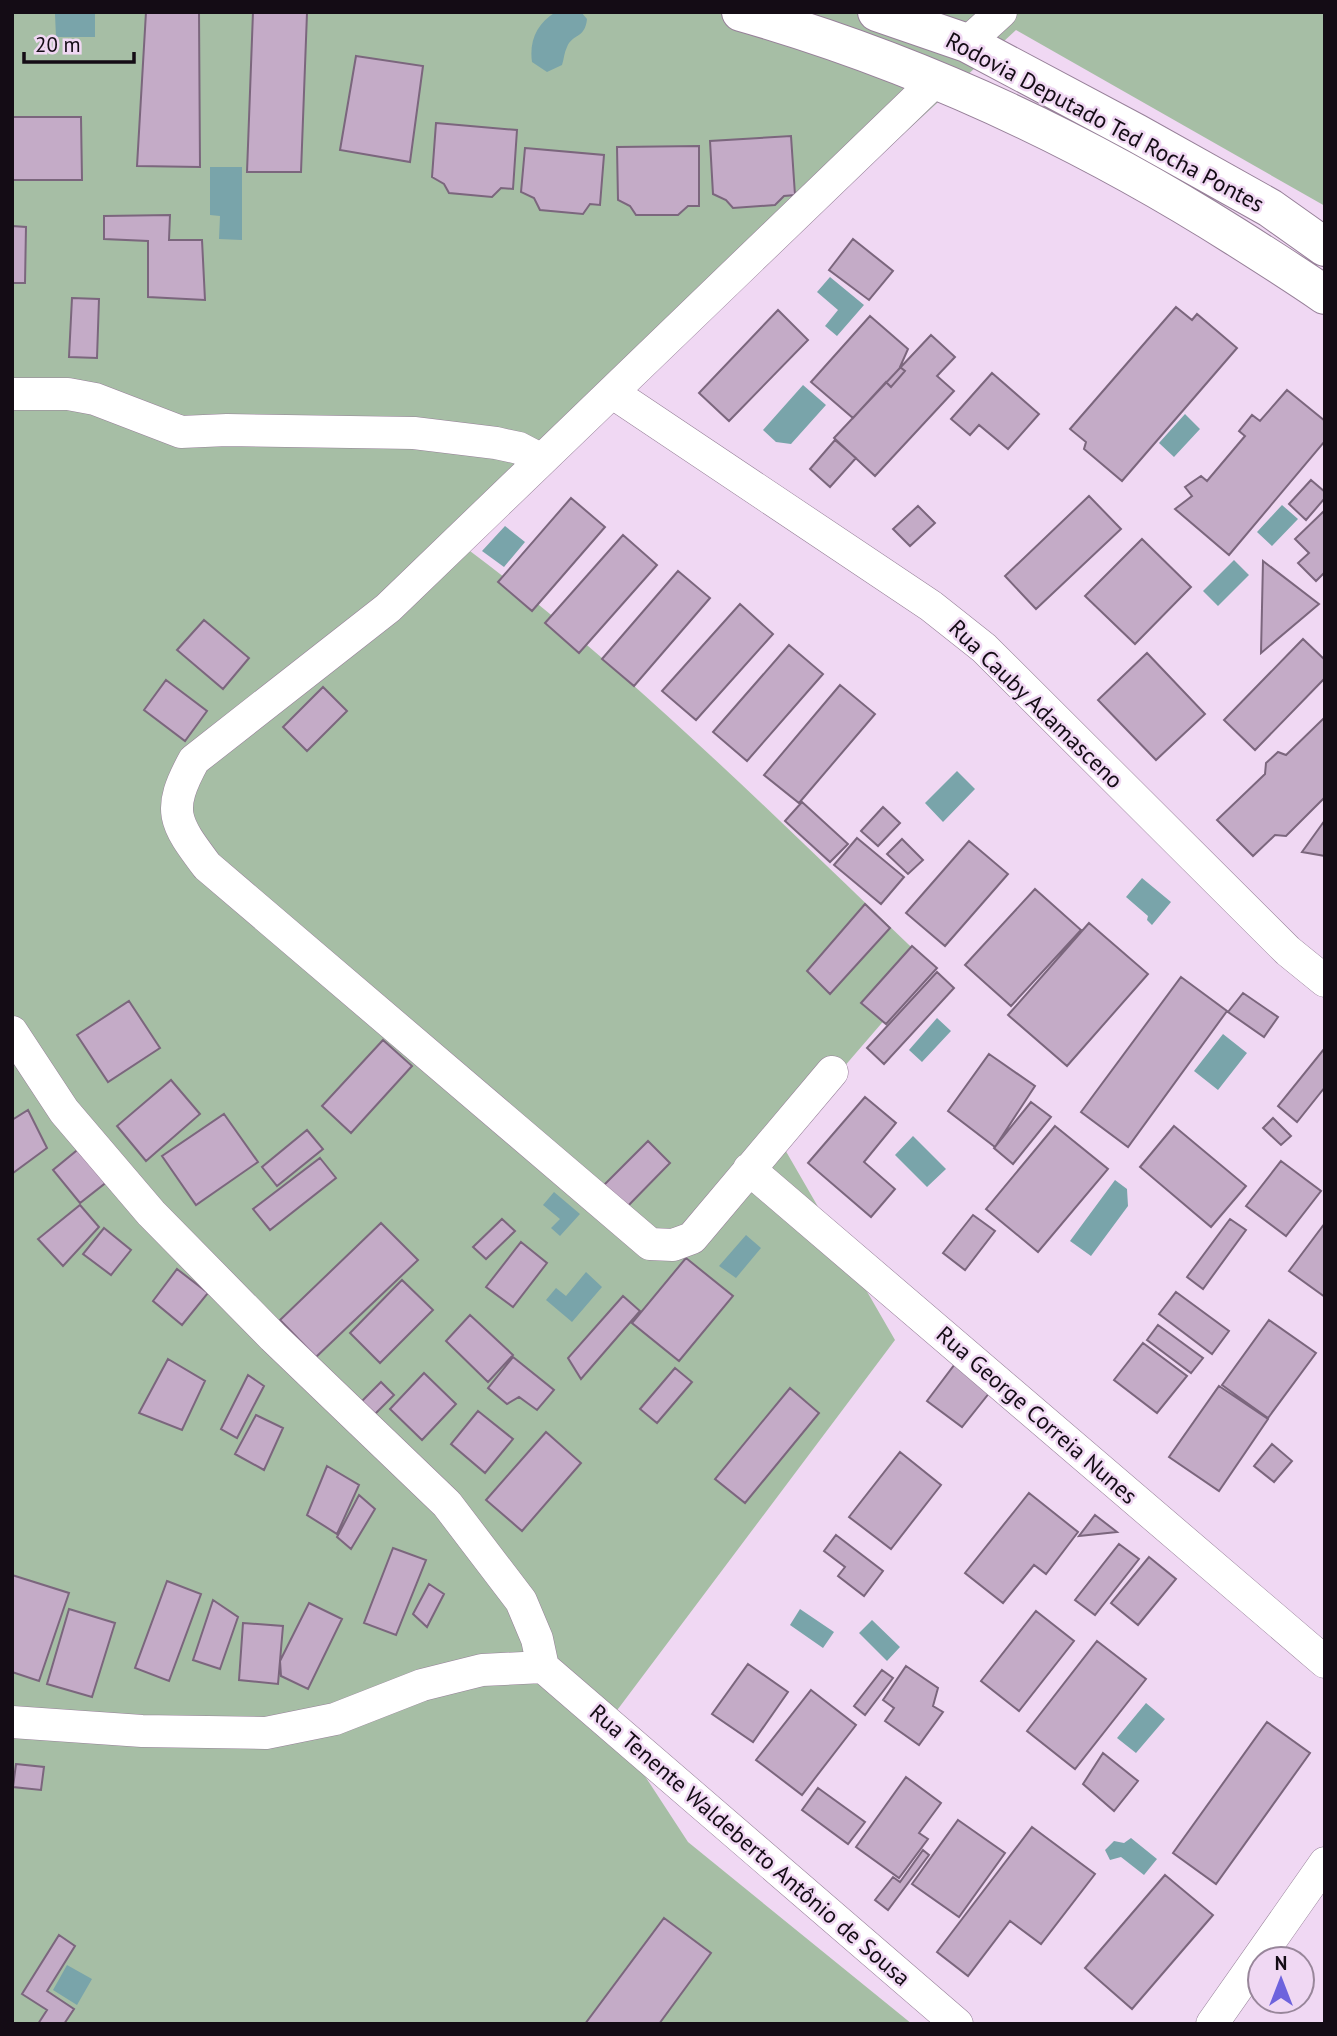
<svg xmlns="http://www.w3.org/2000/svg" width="1337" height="2036" font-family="'PT Sans',sans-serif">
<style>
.green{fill:#a6bea5}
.water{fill:#79a4aa}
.building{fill:#c4abc7;stroke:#7b667d;stroke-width:2}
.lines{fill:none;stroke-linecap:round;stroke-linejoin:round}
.street-casing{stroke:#978099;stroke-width:33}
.secondary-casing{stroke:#978099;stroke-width:40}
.street{stroke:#fff;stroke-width:32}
.secondary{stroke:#fff;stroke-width:38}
.labels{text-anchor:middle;stroke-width:5;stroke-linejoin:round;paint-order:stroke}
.street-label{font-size:23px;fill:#140c15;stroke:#f0d8f3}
</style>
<rect width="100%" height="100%" fill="#f0d8f3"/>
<path class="green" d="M 12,12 L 1325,12 L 1325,206 L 1016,30 L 708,315 L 466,548 C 633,673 780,822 931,966 L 780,1141 L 895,1340 L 609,1721 L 688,1842 L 912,2024 L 12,2024 Z"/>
<path class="water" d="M 12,12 L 95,12 L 95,37 L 56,37 L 55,14 Z
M 556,12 L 581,12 L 587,19 C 585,39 573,33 567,47 C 564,53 564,59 562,65 L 547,72 L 532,62 C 529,41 537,23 556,12 Z
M 210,167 L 242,167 L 242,240 L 219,239 L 220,216 L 210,215 Z
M 830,277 L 864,305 L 837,336 L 825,326 L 838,310 L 817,292 Z
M 803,385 L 826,405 L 791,444 L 776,442 L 763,430 Z
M 1185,414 L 1200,429 L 1174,457 L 1159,443 Z
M 1282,505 L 1298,519 L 1272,546 L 1257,532 Z
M 505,526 L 525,542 L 504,567 L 482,551 Z
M 1234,560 L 1249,575 L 1218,606 L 1203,591 Z
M 957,771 L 975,789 L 943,822 L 925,803 Z
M 1142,878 L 1171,902 L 1152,925 L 1147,920 L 1148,916 L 1126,897 Z
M 937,1018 L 951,1031 L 922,1062 L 909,1050 Z
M 1223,1034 L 1247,1053 L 1218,1090 L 1194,1071 Z
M 913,1136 L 946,1169 L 927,1187 L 895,1155 Z
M 1115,1180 L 1127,1189 L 1128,1206 L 1091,1256 L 1070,1241 Z
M 554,1192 L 580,1214 L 560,1236 L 551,1228 L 560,1219 L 543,1205 Z
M 746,1235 L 761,1248 L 736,1278 L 719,1266 Z
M 586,1272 L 602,1287 L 572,1322 L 546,1300 L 556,1288 L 566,1296 Z
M 800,1609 L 834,1632 L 823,1648 L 790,1625 Z
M 872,1620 L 900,1647 L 887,1661 L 859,1633 Z
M 1146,1703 L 1165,1719 L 1136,1753 L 1117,1738 Z
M 1131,1838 L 1157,1859 L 1144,1875 L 1121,1857 L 1110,1860 L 1105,1850 L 1114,1841 L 1124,1843 Z
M 67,1965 L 92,1979 L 77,2005 L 53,1990 Z"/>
<path class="building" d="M 146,12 L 199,12 L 200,167 L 137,166 Z
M 253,12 L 307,13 L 301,172 L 247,172 Z
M 356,56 L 423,66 L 410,162 L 340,150 Z
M 12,117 L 81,117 L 82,180 L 12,180 Z
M 436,123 L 517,130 L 513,189 L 501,188 L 492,197 L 449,193 L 444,184 L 432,177 Z
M 791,136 L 795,195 L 784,196 L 775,205 L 733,208 L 726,200 L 713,194 L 710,141 Z
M 699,146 L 699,206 L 688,206 L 678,215 L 636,215 L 630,206 L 618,200 L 617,147 Z
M 525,148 L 604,155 L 600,205 L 590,204 L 583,214 L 540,210 L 534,198 L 521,192 Z
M 170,215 L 169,240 L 202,240 L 205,300 L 148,297 L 148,241 L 104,239 L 104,216 Z
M 12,226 L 26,227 L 25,283 L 12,283 Z
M 853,239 L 893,271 L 869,300 L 829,270 Z
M 72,298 L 99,299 L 97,358 L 69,357 Z
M 1176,307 L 1192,320 L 1197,314 L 1237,348 L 1122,481 L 1084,449 L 1086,442 L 1070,429 Z
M 778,310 L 808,340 L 729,421 L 699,393 Z
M 870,316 L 908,349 L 900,367 L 905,371 L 891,387 L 886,382 L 853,418 L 811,382 Z
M 931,335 L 955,357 L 937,376 L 954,391 L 875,476 L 834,438 Z
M 992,373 L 1039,414 L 1008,449 L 979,425 L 970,435 L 951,419 Z
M 1287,390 L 1325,421 L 1325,441 L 1229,555 L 1175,509 L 1192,496 L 1185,487 L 1201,476 L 1207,481 L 1245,436 L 1239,431 L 1252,415 L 1260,421 Z
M 835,440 L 856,458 L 830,487 L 810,469 Z
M 1311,480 L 1325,492 L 1325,498 L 1306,520 L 1289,504 Z
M 1089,496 L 1121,529 L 1036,609 L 1005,576 Z
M 571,498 L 605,527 L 532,611 L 498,582 Z
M 918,506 L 935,523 L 910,546 L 893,529 Z
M 1325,510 L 1325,572 L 1316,581 L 1298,563 L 1309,553 L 1295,539 Z
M 623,535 L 657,565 L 579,653 L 545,623 Z
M 1142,539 L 1191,587 L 1135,644 L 1085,596 Z
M 1263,561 L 1319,604 L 1261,653 Z
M 678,571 L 710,598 L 634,686 L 602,659 Z
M 740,604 L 773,634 L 696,720 L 662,691 Z
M 204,620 L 249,658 L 223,689 L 177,650 Z
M 1303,639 L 1325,660 L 1325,678 L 1255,750 L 1224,720 Z
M 789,645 L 823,674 L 747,761 L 713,732 Z
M 1147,653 L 1205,714 L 1156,760 L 1098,700 Z
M 166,680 L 207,711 L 185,741 L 144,710 Z
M 840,685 L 875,714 L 799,803 L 764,775 Z
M 323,687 L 347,711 L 307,751 L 283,727 Z
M 1325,717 L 1325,797 L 1286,836 L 1275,835 L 1253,856 L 1217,820 L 1265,774 L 1266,763 L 1278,752 L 1286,755 Z
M 802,802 L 848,844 L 830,862 L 785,821 Z
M 883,807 L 900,823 L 878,846 L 861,831 Z
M 1325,820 L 1325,856 L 1302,852 Z
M 857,838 L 904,877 L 881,904 L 834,865 Z
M 902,839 L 923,860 L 908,874 L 887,854 Z
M 969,841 L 1008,874 L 945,946 L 906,913 Z
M 1035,889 L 1081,930 L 1011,1006 L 965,965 Z
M 865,904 L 890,928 L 830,994 L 807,971 Z
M 1089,923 L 1148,974 L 1067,1066 L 1008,1015 Z
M 912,946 L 937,968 L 886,1024 L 861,1003 Z
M 937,972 L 954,988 L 884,1064 L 867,1048 Z
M 1181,977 L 1227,1011 L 1128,1147 L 1081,1112 Z
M 1243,993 L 1278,1017 L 1264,1037 L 1228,1012 Z
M 129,1001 L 160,1048 L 108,1082 L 77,1035 Z
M 383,1040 L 412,1066 L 351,1133 L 322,1106 Z
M 1324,1049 L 1325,1087 L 1297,1122 L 1278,1106 Z
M 989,1054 L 1035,1086 L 995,1147 L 948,1111 Z
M 171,1080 L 200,1114 L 146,1161 L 117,1126 Z
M 865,1097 L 896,1123 L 864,1162 L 895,1189 L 871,1217 L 808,1163 Z
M 1031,1102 L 1051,1117 L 1013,1164 L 994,1148 Z
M 28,1110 L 47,1148 L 13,1173 L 12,1120 Z
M 224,1114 L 258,1162 L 196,1205 L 162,1156 Z
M 1273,1118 L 1291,1136 L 1281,1145 L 1263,1128 Z
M 1055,1126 L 1108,1169 L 1038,1252 L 986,1209 Z
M 1174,1126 L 1246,1186 L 1211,1227 L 1140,1167 Z
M 307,1130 L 323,1149 L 277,1186 L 262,1167 Z
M 648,1141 L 670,1163 L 621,1213 L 598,1191 Z
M 81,1147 L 108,1181 L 80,1203 L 53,1170 Z
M 320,1158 L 336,1178 L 270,1230 L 253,1209 Z
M 1281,1161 L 1321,1191 L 1286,1236 L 1246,1206 Z
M 80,1205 L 99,1227 L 63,1266 L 38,1239 Z
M 973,1215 L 995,1231 L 965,1270 L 943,1253 Z
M 502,1219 L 515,1231 L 486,1259 L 473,1247 Z
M 1230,1219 L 1246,1230 L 1203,1289 L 1187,1277 Z
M 381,1223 L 418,1260 L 316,1357 L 280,1320 Z
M 1325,1223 L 1325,1297 L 1289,1271 Z
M 104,1228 L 131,1250 L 111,1275 L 83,1254 Z
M 521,1242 L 547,1263 L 513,1307 L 486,1287 Z
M 686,1258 L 733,1296 L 679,1361 L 632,1323 Z
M 177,1269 L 208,1293 L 182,1325 L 153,1301 Z
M 402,1280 L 433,1310 L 380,1363 L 350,1333 Z
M 1176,1292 L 1229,1331 L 1212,1354 L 1159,1314 Z
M 623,1296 L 640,1311 L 581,1379 L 568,1358 Z
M 470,1315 L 513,1355 L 488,1382 L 446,1341 Z
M 1269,1320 L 1316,1353 L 1268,1418 L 1222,1385 Z
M 1158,1325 L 1203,1358 L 1191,1373 L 1147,1340 Z
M 1143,1343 L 1187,1376 L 1157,1413 L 1114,1380 Z
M 513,1357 L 554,1390 L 537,1410 L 519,1397 L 507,1404 L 488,1388 Z
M 168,1359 L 205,1381 L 182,1430 L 139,1413 Z
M 958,1360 L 994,1387 L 962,1427 L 927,1401 Z
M 675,1368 L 692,1382 L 657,1423 L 640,1409 Z
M 424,1373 L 456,1404 L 422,1440 L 390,1409 Z
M 248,1375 L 264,1386 L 237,1438 L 221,1429 Z
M 381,1382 L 394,1395 L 368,1421 L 355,1408 Z
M 1219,1386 L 1268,1419 L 1219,1491 L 1169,1457 Z
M 790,1388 L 819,1413 L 745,1503 L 715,1479 Z
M 478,1411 L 513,1439 L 485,1473 L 451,1444 Z
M 256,1415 L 283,1428 L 264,1470 L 235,1454 Z
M 546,1432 L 581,1463 L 522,1531 L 486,1500 Z
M 1272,1444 L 1292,1461 L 1274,1482 L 1254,1466 Z
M 900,1452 L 941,1485 L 891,1549 L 849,1517 Z
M 327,1466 L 359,1485 L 337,1534 L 307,1515 Z
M 1029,1493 L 1078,1532 L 1046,1574 L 1034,1565 L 1003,1603 L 965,1573 Z
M 359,1495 L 375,1509 L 351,1549 L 337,1537 Z
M 1095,1515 L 1117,1532 L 1079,1536 Z
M 836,1535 L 883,1571 L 864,1596 L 838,1576 L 845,1567 L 824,1551 Z
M 1119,1544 L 1139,1559 L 1095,1615 L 1075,1600 Z
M 393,1548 L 426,1560 L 396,1635 L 364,1623 Z
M 1149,1557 L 1176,1579 L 1138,1625 L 1111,1603 Z
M 12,1575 L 69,1593 L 39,1681 L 12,1672 Z
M 167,1581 L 201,1594 L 169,1681 L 135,1668 Z
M 429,1584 L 444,1594 L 427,1627 L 413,1614 Z
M 213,1600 L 238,1617 L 220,1669 L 193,1660 Z
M 309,1603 L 342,1619 L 308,1689 L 281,1676 L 280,1661 Z
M 69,1609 L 115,1623 L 92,1697 L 47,1684 Z
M 1036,1611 L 1074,1641 L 1019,1711 L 981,1681 Z
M 243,1623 L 283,1626 L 278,1684 L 239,1680 Z
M 1097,1641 L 1146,1679 L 1075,1769 L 1027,1731 Z
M 748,1664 L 788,1692 L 753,1742 L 712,1714 Z
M 906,1666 L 938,1688 L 933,1706 L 943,1712 L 919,1745 L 885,1721 L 894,1708 L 883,1700 Z
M 882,1670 L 893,1678 L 865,1715 L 854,1706 Z
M 811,1690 L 856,1725 L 802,1795 L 756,1760 Z
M 1267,1722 L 1310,1753 L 1216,1884 L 1173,1853 Z
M 1103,1753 L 1138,1781 L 1114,1811 L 1083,1784 Z
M 16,1764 L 44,1767 L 41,1790 L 13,1787 Z
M 906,1777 L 941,1803 L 919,1833 L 928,1839 L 899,1878 L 856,1847 Z
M 818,1788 L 865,1822 L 848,1844 L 802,1810 Z
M 958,1820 L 1005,1853 L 959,1917 L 912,1884 Z
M 1032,1827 L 1095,1874 L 1041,1944 L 1010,1921 L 968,1976 L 937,1952 Z
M 923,1850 L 929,1855 L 888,1910 L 875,1900 L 893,1877 L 900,1882 Z
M 1165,1875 L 1213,1915 L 1132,2009 L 1085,1968 Z
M 664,1918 L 711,1953 L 659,2024 L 585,2024 Z
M 59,1935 L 75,1946 L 47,1991 L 74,2009 L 64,2024 L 38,2024 L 47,2010 L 22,1994 Z"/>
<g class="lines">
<g class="street-casing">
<path id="street" d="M 967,43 L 1001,12
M 613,393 L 931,606 L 984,648 L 1288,951 L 1325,981
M 12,394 L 68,394 L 95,399 L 181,432 L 227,430 L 414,433 L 496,443 L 519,448 L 540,459
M 12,1032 L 64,1111 L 151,1213 L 273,1337 L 447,1504 L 521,1601 L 537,1639 L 543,1667
M 832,1072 L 692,1238 L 673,1245 L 650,1244 L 207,866 C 174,822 166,811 194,760 L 388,608 L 937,79
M 749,1169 L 1325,1662
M 543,1667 L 957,2024
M 12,1722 L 142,1731 L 266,1733 L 335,1719 L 422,1685 L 482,1670 L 543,1667
M 1212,2024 L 1325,1863"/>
</g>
<g class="secondary-casing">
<path id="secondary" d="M 741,12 C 916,62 1083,140 1236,237 C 1266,256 1296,275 1325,295
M 877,12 L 967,43 L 1136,133 L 1270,208 L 1325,247"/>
</g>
<use href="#street" class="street"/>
<use href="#secondary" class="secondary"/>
</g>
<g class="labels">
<g class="street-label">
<text transform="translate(1105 122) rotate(28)" y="8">Rodovia Deputado Ted Rocha Pontes</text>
<text transform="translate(1036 704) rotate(44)" y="8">Rua Cauby Adamasceno</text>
<text transform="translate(1037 1415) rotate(41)" y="8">Rua George Correia Nunes</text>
<text transform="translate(750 1845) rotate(41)" y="8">Rua Tenente Waldeberto Antônio de Sousa</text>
</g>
</g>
<rect width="1337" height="2036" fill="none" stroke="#140c15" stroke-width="28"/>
<g transform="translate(1281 1980)"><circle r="33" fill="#f0d8f3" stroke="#98869a" stroke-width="2"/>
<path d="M0-5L12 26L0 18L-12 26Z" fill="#6e63dd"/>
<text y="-10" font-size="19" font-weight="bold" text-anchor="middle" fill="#140c15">N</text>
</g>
<path d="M24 52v10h110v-10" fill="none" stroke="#140c15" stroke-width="3.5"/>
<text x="35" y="52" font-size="21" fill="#140c15" stroke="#f0d8f3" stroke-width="5" paint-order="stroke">20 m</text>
</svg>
